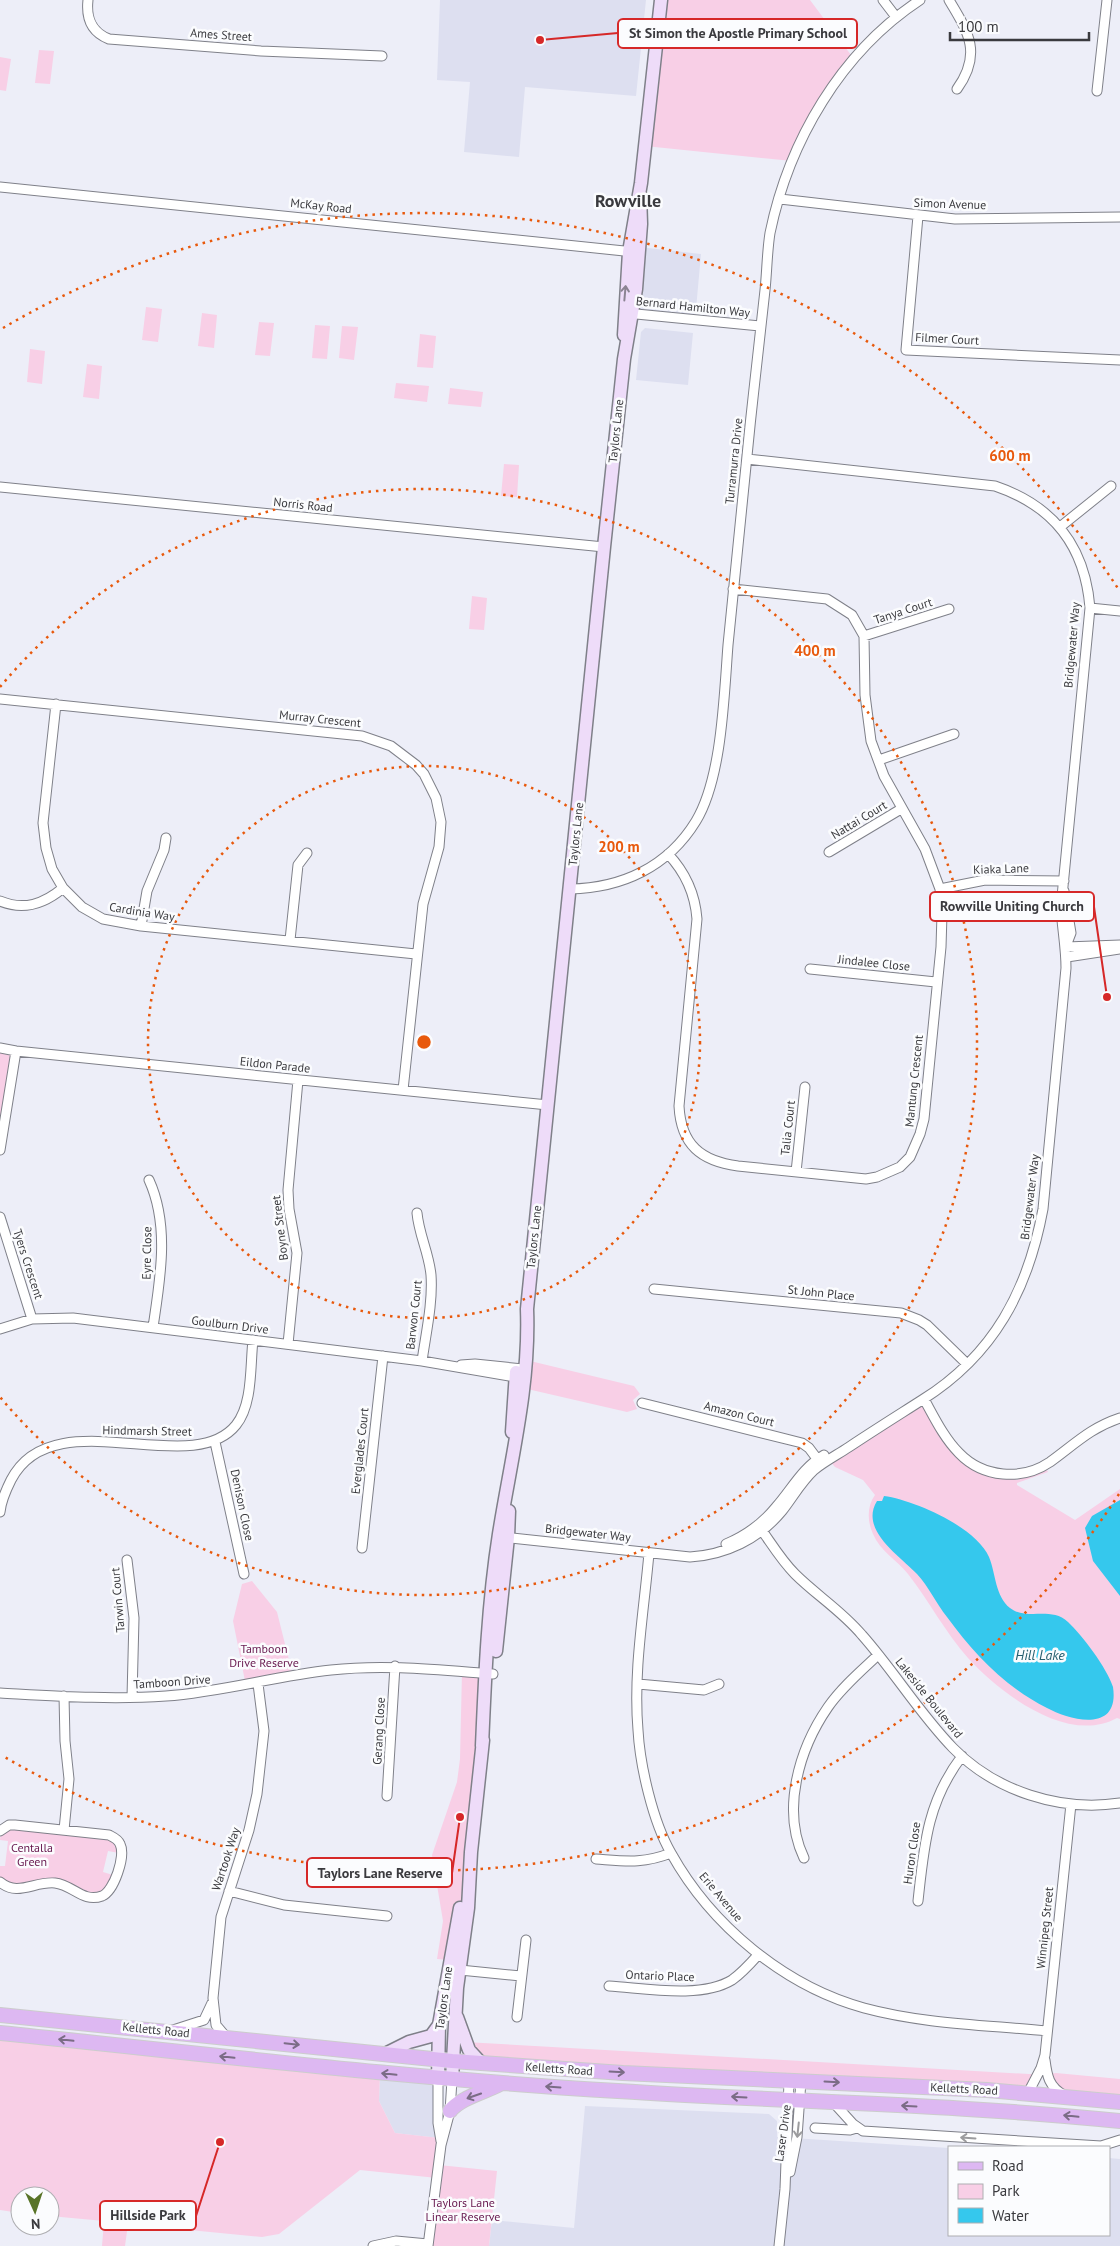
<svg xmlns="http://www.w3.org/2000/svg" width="1120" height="2246" font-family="'PT Sans',sans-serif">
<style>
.built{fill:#dddff0}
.green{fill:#f8cfe6}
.water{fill:#35c8ed}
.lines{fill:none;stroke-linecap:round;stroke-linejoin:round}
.minor-casing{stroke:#7f8089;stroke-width:11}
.secondary-casing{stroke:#7f8089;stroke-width:15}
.primary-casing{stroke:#cccccd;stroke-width:16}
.minor{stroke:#fff;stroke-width:9}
.secondary{stroke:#eedcf9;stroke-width:12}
.primary{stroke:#ddb8f2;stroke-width:14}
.oneway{stroke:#8b8392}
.oneway2{stroke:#7b6c86}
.oneway3{stroke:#9c9c9e}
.ring{fill:none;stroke:#e8590c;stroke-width:2.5;stroke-dasharray:2.5 5}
.labels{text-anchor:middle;stroke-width:5;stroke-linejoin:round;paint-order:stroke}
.street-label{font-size:12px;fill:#3a3a3e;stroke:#fbfcfe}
.park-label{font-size:12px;fill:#67184e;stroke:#fbfcfe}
.water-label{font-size:14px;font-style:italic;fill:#275f6f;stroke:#fbfcfe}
.district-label{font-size:18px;font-weight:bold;fill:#3a3a3e;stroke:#fbfcfe}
.centre{fill:#e8590c;stroke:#fbfcfe;stroke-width:2.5}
.ring-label{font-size:15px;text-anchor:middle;font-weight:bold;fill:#e8590c;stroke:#fbfcfe;stroke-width:5;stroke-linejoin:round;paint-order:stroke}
.leader{fill:none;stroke:#d62828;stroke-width:2}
.callout-dot{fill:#d62828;stroke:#fbfcfe;stroke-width:2}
.callout{fill:#fbfcfe;stroke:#d62828;stroke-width:2}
.callout-label{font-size:14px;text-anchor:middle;font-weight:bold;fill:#3a3a3e}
</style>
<rect width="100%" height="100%" fill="#edeef8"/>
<path class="built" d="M 440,0 L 646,0 L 636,96 L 525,87 L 519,157 L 464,152 L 470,82 L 437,80 Z
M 639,247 L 701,254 L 695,320 L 633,314 Z
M 645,328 L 693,333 L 688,385 L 636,380 L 641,332 Z
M 380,2073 L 438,2079 L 440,2138 L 395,2133 L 379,2101 Z
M 585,2106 L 769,2114 L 777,2121 L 777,2137 L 949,2148 L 949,2235 L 1109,2235 L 1109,2158 L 1120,2159 L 1120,2246 L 489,2246 L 492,2220 L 574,2228 Z"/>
<path class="green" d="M 661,0 L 810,0 L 854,59 L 837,79 L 792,161 L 645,146 Z
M 39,50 L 54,51 L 50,84 L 35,83 Z
M 0,57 L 11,59 L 6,91 L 0,90 Z
M 146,307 L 162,309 L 158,342 L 142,340 Z
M 202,313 L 217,315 L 214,348 L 198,346 Z
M 259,322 L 274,323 L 270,356 L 255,355 Z
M 315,325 L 330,326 L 327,359 L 312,358 Z
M 342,326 L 358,327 L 354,360 L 339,358 Z
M 420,334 L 436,336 L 433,368 L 417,367 Z
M 30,349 L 45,351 L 42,384 L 27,382 Z
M 87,364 L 102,366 L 99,399 L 83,397 Z
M 396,383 L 429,386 L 427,402 L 394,398 Z
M 450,388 L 483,392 L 481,407 L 448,404 Z
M 504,464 L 519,465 L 517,497 L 501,496 Z
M 472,596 L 487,598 L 484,630 L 469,629 Z
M 0,1048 L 16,1051 L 0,1150 Z
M 526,1360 L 634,1386 L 640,1394 L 633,1400 L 637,1409 L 627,1412 L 523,1388 Z
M 924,1399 L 949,1440 L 972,1464 L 1015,1474 L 1016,1480 L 1047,1470 L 1048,1472 L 1017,1483 L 1017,1485 L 1075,1520 L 1120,1489 L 1120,1719 L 1117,1718 C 1068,1745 1001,1694 968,1658 C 945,1632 929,1601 908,1574 C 897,1560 880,1551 873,1534 C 867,1521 867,1506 875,1495 L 863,1480 L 835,1467 L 828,1459 Z
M 252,1581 L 277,1612 L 293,1676 L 246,1686 L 233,1621 L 242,1584 Z
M 462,1671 L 486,1673 L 471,1852 L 450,1960 L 437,1959 L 443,1921 L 432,1855 L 457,1782 L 460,1759 Z
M 10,1828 L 111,1839 L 119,1853 L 108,1851 L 103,1872 L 113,1875 C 109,1884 106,1891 95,1893 C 85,1895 83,1888 74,1886 C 51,1879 18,1898 0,1877 L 0,1866 L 5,1866 L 8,1841 L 0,1840 C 0,1834 5,1831 10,1828 Z
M 0,2033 L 380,2073 L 379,2101 L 395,2133 L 440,2138 L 439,2165 L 497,2171 L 489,2246 L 428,2246 L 437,2178 L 360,2170 L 279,2234 L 262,2237 L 128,2224 L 125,2246 L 102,2246 L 104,2221 L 50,2216 L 50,2196 L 20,2196 L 20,2213 L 0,2210 Z
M 465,2042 L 1029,2074 L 1038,2074 L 1028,2093 L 481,2063 Z
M 1056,2073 L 1120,2079 L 1120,2102 L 1067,2096 L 1047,2074 Z"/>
<path class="water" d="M 884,1496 C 914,1500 976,1527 989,1557 C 996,1574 995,1596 1010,1608 C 1027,1621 1051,1606 1068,1622 C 1082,1635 1107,1668 1113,1687 C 1120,1734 1069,1720 1047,1708 C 1005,1687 974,1654 947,1617 C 936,1603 929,1587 917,1574 C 900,1556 859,1530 877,1501 L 882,1501 Z
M 1120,1500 L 1120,1596 L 1093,1561 L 1085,1528 L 1092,1516 Z"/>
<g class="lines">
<g class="minor-casing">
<path id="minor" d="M 88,0 C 86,18 91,32 109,39 L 261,51 L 382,56
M 883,0 L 896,17
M 949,0 C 969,33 982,54 957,89
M 1097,91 L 1107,0
M 0,187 L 634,252
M 780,199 L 955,219 L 1120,217
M 918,216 L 906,350 L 1120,360
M 626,313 L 760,326
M 0,487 L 604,547
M 1060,527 L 1111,486
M 1090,608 L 1120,611
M 864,636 L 949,609
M 0,699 L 362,736 L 391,746 L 416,765 L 424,774 L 436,798 L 441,822 L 439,847 L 423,904 L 403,1090
M 56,704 L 43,823 L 46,848 L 52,869 L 63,888 L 82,907 L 103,919 L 141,926 L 416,954
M 879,760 L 954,734
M 829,852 L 901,809
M 668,854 C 686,873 695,893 697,919 L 679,1106 C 681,1145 701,1161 738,1166 L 866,1179 L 877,1177 L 900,1167 L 910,1157 L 920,1134 L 924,1119 L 941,947 L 942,914 L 940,889 L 925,849 L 884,776 L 871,741 L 865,695 L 864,636 L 852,615 L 827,599 L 733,589
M 570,889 C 622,888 668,867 696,821 C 722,778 724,696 728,645 C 736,562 744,480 753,398 C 757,362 761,326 765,290 C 767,271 767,252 770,233 C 789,141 841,52 920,0
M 940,889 L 985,880 L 1064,881
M 1064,891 L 1071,933 L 1066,946
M 0,901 C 24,911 44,904 63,888
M 141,926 L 147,891 L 164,850 L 166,838
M 290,940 L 298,865 L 307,853
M 1066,947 L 1120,945
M 1067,957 L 1120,949
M 810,969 L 936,982
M 0,1048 L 16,1051 L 548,1105
M 0,1150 L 16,1051
M 796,1172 L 805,1087
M 149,1180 C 170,1226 160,1280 153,1327
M 417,1213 C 419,1235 429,1253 431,1275 C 433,1302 426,1333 422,1361
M 0,1217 L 32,1319
M 654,1289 L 901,1313 L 919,1320 L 927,1325 L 967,1364
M 0,1329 L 32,1319 L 73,1318 L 422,1361 L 521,1378
M 288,1344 L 297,1253 L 289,1209 L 288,1190 L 298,1080
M 461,1365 L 475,1364 L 523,1369
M 924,1399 C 934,1417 944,1438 959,1453 C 983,1478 1022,1481 1050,1462 C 1075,1444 1090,1428 1120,1418
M 642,1403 L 802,1443 L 809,1448 L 821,1464
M 215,1442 L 244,1574
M 0,1512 C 1,1501 6,1490 11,1480 C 53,1398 191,1481 236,1425 C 253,1404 250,1366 253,1340
M 758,1525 C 770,1541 780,1559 795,1574 C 816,1595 842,1611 862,1635 C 894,1671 919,1713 953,1748 C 995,1791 1060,1812 1120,1803
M 502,1537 L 690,1557 C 725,1555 759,1539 782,1511 C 793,1497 801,1482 814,1470 C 825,1461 837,1455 849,1447 C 873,1431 897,1416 922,1400 C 994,1355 1028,1290 1043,1209 L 1066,968 C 1066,947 1062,928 1061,907 L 1090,608 C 1085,546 1054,506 995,486 L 747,459
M 726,1544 C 745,1536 763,1523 776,1507 C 792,1489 802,1468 824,1455
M 362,1548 L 383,1356
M 649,1553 C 644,1611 633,1671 638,1730 C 640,1766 653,1822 671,1853 C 711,1925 784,1986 864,2008 C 923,2024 986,2025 1047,2031
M 127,1560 L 134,1618 L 132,1697
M 638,1684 L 704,1690 L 719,1684
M 0,1693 C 55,1696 111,1700 166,1696 C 222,1692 275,1676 331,1670 C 385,1664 439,1670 493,1674
M 387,1796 L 395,1666
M 64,1830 L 69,1779 L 65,1741 L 64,1696
M 0,1831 L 9,1825 L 15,1825 L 109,1835 C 113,1837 118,1839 120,1844 C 126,1856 114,1891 102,1896 C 83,1903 73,1885 55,1883 C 34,1881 18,1897 0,1882
M 804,1858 C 781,1810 799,1749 828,1707 C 842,1687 861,1671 878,1655
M 596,1859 C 625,1861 643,1864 671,1853
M 229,1891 L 284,1905 L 387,1916
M 918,1901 C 924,1846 927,1802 962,1756
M 460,1970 L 521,1976
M 609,1986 C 644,1988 701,1999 732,1980 C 742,1973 750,1964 758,1955
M 517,2017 L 526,1940
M 173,2030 L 204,2020 L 212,2003
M 227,2038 L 216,2025 L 213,1998 L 221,1917 L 249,1830 L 257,1794 L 264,1731 L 258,1684
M 1045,2060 C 1047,2076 1049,2087 1064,2095
M 438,2079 L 438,2123 L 441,2141
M 1028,2093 L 1041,2068 L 1045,2055 L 1071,1804
M 833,2102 L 853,2124 L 863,2131 L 1101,2146 L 1120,2140
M 815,2128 L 850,2130 L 857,2128
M 790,2172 L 797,2137 L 801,2081
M 373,2246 L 396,2241 L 428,2244
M 428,2246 L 441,2145 L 450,2111 L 452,2080
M 779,2246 L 785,2189 L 789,2081"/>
</g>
<g class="secondary-casing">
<path id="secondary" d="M 624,335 L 629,252 L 641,183 L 661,0
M 512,1432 L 516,1372
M 496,1651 L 508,1537 L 509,1511
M 482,1746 C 485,1676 488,1604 499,1534 C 511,1459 530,1385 527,1309 L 604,547 L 624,359 L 636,289 L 641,224 L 640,194
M 457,2017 L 469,2050 L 481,2063
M 385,2054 L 409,2042 L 431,2036 L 439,2025
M 438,2079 L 439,2025 L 460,1908
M 452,2080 L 457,1988 L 468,1908 L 471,1852 L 483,1740"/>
</g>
<g class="primary-casing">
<path id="primary" d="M 0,2015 L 452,2061 L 623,2073 L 987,2090 L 1120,2102
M 0,2033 C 206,2054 412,2079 618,2091 C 786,2102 953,2104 1120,2121
M 450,2111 C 460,2098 485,2092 500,2084"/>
</g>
<use href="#minor" class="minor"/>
<use href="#secondary" class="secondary"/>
<use href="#primary" class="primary"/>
</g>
<defs><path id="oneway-shaft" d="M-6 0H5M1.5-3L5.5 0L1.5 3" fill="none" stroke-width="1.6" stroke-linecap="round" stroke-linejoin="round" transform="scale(1.25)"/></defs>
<use class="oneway" href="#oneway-shaft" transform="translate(625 293) rotate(-85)"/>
<g class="oneway2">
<use href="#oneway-shaft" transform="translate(66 2040) rotate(-174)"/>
<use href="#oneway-shaft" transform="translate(292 2044) rotate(6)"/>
<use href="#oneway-shaft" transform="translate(227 2057) rotate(-174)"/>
<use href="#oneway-shaft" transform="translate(617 2072) rotate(3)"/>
<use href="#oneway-shaft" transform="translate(389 2074) rotate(-174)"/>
<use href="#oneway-shaft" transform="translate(832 2082) rotate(3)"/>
<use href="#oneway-shaft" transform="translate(553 2087) rotate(-176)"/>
<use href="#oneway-shaft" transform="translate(474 2096) rotate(161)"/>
<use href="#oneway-shaft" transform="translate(739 2097) rotate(-177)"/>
<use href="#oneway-shaft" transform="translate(909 2106) rotate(-177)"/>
<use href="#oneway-shaft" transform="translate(1071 2116) rotate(-174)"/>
</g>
<g class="oneway3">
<use href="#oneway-shaft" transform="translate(798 2130) rotate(96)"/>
<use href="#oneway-shaft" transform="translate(968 2138) rotate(-176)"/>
</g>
<g class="ring">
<circle cx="424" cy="1042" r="276"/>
<path d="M0 687A553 553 0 1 1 0 1397"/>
<path d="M1119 1494A829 829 0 0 1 3 1756M3 328A829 829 0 0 1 1119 590"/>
</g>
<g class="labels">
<g class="street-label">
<text transform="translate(221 35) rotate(4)" y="4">Ames Street</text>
<text transform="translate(950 204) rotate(2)" y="4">Simon Avenue</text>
<text transform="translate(321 206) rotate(6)" y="4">McKay Road</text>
<text transform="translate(693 307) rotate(6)" y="4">Bernard Hamilton Way</text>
<text transform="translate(947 339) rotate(3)" y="4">Filmer Court</text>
<text transform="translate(616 431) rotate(-84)" y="4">Taylors Lane</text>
<text transform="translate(734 461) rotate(-84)" y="4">Turramurra Drive</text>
<text transform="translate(303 505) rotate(6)" y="4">Norris Road</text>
<text transform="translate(903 611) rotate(-18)" y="4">Tanya Court</text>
<text transform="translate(1072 645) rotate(-85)" y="4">Bridgewater Way</text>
<text transform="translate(320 719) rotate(6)" y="4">Murray Crescent</text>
<text transform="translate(859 820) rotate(-31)" y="4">Nattai Court</text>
<text transform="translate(576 834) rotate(-84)" y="4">Taylors Lane</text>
<text transform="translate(1001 869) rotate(-2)" y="4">Kiaka Lane</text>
<text transform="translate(142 912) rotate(9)" y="4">Cardinia Way</text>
<text transform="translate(874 963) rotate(6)" y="4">Jindalee Close</text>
<text transform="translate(275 1065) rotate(6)" y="4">Eildon Parade</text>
<text transform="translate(914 1081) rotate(-84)" y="4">Mantung Crescent</text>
<text transform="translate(788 1128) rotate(-84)" y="4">Talia Court</text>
<text transform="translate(1030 1197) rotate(-83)" y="4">Bridgewater Way</text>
<text transform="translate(280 1228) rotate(-97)" y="4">Boyne Street</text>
<text transform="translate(534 1237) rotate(-84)" y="4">Taylors Lane</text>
<text transform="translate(147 1253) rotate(-89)" y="4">Eyre Close</text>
<text transform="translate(28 1264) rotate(72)" y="4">Tyers Crescent</text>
<text transform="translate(821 1293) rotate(6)" y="4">St John Place</text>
<text transform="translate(414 1315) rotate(-84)" y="4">Barwon Court</text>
<text transform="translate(230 1325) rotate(7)" y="4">Goulburn Drive</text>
<text transform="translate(739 1414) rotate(14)" y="4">Amazon Court</text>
<text transform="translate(147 1431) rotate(1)" y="4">Hindmarsh Street</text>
<text transform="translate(360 1451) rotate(-84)" y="4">Everglades Court</text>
<text transform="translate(242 1505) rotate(78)" y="4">Denison Close</text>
<text transform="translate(588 1533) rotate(6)" y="4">Bridgewater Way</text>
<text transform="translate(118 1600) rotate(-95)" y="4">Tarwin Court</text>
<text transform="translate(172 1682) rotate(-4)" y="4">Tamboon Drive</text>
<text transform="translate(929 1698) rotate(51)" y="4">Lakeside Boulevard</text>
<text transform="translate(379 1731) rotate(-87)" y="4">Gerang Close</text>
<text transform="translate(912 1853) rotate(-82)" y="4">Huron Close</text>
<text transform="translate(226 1859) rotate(-72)" y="4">Wartook Way</text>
<text transform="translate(721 1897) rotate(50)" y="4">Erie Avenue</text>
<text transform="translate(1045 1928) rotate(-84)" y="4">Winnipeg Street</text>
<text transform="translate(660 1976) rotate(2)" y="4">Ontario Place</text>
<text transform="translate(444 1998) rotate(-82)" y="4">Taylors Lane</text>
<text transform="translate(156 2030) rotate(6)" y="4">Kelletts Road</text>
<text transform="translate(559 2069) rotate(4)" y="4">Kelletts Road</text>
<text transform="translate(964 2089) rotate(3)" y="4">Kelletts Road</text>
<text transform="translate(783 2133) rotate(-82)" y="4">Laser Drive</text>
</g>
<g class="park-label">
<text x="264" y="1653">Tamboon<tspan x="264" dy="14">Drive Reserve</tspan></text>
<text x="32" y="1852">Centalla<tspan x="32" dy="14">Green</tspan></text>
<text x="463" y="2207">Taylors Lane<tspan x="463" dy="14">Linear Reserve</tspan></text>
</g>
<g class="water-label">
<text x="1040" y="1660">Hill Lake</text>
</g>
<g class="district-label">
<text x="628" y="207">Rowville</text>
</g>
</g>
<circle cx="424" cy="1042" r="8" class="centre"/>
<g class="ring-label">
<text x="1010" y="461">600 m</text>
<text x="815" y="656">400 m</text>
<text x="619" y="852">200 m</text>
</g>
<path class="leader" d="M540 40L618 33M1107 997L1094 907M460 1817L452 1873M220 2142L196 2216"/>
<g class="callout-dot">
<circle cx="540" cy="40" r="5"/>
<circle cx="1107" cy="997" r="5"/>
<circle cx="460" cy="1817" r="5"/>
<circle cx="220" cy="2142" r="5"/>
</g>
<g class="callout">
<rect x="618" y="19" width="239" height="29" rx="5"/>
<rect x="930" y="892" width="164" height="29" rx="5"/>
<rect x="307" y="1858" width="145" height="29" rx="5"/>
<rect x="100" y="2201" width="96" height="29" rx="5"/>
</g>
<g class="callout-label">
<text x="738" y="38">St Simon the Apostle Primary School</text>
<text x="1012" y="911">Rowville Uniting Church</text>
<text x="380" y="1878">Taylors Lane Reserve</text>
<text x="148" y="2220">Hillside Park</text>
</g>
<rect x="948" y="2146" width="162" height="90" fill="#fbfcfe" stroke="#aeaeb1"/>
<rect x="958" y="2162" width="25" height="8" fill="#ddb8f2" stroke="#aeaeb1"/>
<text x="992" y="2171" font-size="15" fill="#3a3a3e">Road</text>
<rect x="958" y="2184" width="25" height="15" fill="#f8cfe6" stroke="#aeaeb1"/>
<text x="992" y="2196" font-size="15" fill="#3a3a3e">Park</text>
<rect x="958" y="2208" width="25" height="15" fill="#35c8ed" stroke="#aeaeb1"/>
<text x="992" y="2221" font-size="15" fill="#3a3a3e">Water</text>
<g transform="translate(35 2211) rotate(177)"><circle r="24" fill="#fbfcfe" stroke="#aeaeb1"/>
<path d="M0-4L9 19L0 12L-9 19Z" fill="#597428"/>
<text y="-8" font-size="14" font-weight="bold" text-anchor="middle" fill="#3a3a3e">N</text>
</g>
<path d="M950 32v8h139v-8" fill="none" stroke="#3a3a3e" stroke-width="2.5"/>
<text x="958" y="32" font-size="15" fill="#3a3a3e" stroke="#fbfcfe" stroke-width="4" paint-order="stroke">100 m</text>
</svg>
